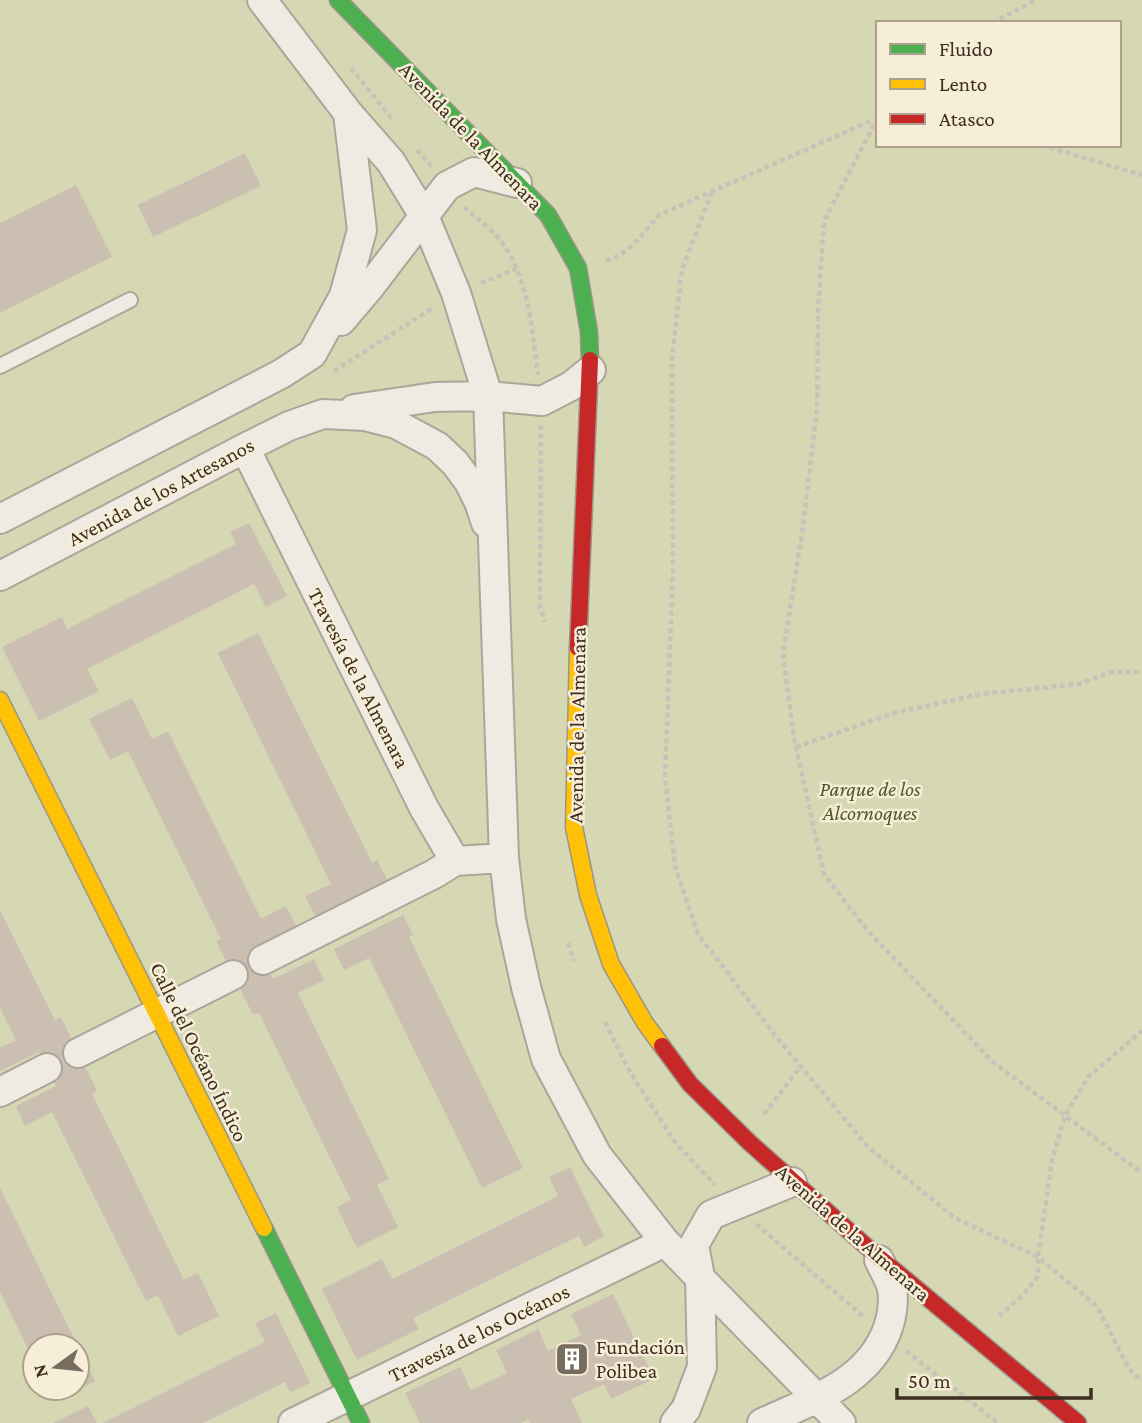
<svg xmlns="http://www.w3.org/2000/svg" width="1142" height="1423" font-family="'Crimson Pro',serif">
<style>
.green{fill:#d6d7b3;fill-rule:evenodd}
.building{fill:#cbbfb2}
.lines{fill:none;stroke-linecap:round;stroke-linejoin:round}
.lane-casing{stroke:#ada599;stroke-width:18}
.street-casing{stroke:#ada599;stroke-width:32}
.fast-casing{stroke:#9c958a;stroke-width:19}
.slow-casing{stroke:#9c958a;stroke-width:19}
.jam-casing{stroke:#9c958a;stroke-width:19}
.path{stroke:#c8c2b9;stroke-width:4.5;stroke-dasharray:5 3.5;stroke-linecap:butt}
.lane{stroke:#efebe3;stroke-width:14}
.street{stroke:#efebe3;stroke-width:28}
.fast{stroke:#4caf50;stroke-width:16}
.slow{stroke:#ffc107;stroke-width:16}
.jam{stroke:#c62828;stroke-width:16}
.labels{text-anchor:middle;stroke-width:5;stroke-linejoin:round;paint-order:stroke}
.street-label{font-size:21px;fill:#3d2e20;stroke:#f7eed8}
.park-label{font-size:21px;font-style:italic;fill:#4d5a26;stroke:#f7eed8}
.poi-label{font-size:21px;fill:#3d2e20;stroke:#f7eed8;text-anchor:start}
</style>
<rect width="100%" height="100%" fill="#e7e0d1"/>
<path class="green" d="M 0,0 L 1142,0 L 1142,1423 L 0,1423 ZM 878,23 L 1119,23 L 1119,145 L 878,145 ZM 35,1346 L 77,1346 L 77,1388 L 35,1388 Z"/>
<path class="building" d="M 245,153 L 261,186 L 153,237 L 138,205 Z
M 76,185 L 112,257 L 0,313 L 0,223 Z
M 249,523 L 287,596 L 266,607 L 254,584 L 87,669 L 99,691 L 39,721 L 2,647 L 62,617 L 67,629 L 236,544 L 230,532 Z
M 258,633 L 372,863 L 377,860 L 388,881 L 316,917 L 305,896 L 331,884 L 218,653 Z
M 132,698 L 152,739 L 168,731 L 261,919 L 286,906 L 297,927 L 257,947 L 273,979 L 314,959 L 324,980 L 298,993 L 389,1179 L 377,1185 L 398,1227 L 357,1248 L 337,1207 L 351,1200 L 259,1013 L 253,1015 L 216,941 L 221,939 L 128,751 L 110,760 L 89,719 Z
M 0,910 L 55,1020 L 61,1017 L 97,1091 L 92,1094 L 184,1280 L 198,1273 L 219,1316 L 178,1336 L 158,1295 L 146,1301 L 52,1112 L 25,1126 L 16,1106 L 56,1086 L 39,1052 L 0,1071 L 0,1048 L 16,1040 L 0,1008 Z
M 403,915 L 413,935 L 409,937 L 523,1168 L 482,1188 L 369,958 L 344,970 L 334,949 Z
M 570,1167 L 604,1236 L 584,1247 L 579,1236 L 413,1318 L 419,1329 L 357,1360 L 322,1289 L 382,1259 L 392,1279 L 558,1196 L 549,1177 Z
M 0,1188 L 95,1381 L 53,1401 L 47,1388 L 77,1388 L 77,1346 L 35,1346 L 35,1363 L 0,1292 Z
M 613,1294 L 654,1379 L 611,1399 L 604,1384 L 571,1399 L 582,1423 L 530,1423 L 528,1419 L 521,1423 L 420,1423 L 405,1393 L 460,1367 L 471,1390 L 507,1373 L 496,1350 L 538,1329 L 548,1351 L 581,1335 L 571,1314 Z
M 276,1313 L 310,1383 L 290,1392 L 285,1382 L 203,1423 L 103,1423 L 265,1342 L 255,1323 Z
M 88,1406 L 97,1423 L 53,1423 Z"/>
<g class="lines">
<g class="lane-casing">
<path id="lane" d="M 0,366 L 130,300"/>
</g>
<g class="street-casing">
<path id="street" d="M 262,0 L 348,113 L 391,162 L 424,216 L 456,293 L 488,396 L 504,858 L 511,919 L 526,987 L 546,1059 L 597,1155 L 665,1242 L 841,1423
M 341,321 L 369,288 L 447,186 L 474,172 L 517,183
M 354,409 L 435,397 L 488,396 L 542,401 L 571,386 L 591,370
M 245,448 L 424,808 L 455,861
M 0,519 L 281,374 L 312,354 L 344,296 L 362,230 L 348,113
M 0,576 L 245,448 L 289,426 L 323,414 L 365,416 L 396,424 L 437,446 L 455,463 L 469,482 L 479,502 L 486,523
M 263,960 L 434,874 L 455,861 L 504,858
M 78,1053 L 233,975
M 0,1092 L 47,1068
M 293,1423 L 665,1242
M 675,1423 L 686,1409 L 702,1367 L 700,1277 L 694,1245 L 711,1215 L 792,1182
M 762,1423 C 814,1399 877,1380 891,1317 C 893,1307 894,1295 891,1285 C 888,1277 883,1268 879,1260"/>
</g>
<g class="fast-casing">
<path id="fast" d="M 338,0 L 548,215 L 578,268 L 589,332 L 590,360
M 264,1228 L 361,1423"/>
</g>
<g class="slow-casing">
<path id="slow" d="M 578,648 L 574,827 L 588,895 L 611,964 L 645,1023 L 662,1046
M 0,700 L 264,1228"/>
</g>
<g class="jam-casing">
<path id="jam" d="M 578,648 L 590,360
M 662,1046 L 690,1084 L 750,1143 L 876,1255 L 1078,1423"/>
</g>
<path class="path" d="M 992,23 L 1036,0
M 351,68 L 392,119
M 878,117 L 824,221 L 818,310 L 817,410 L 802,533 L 783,654 L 794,738 L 824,874 L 867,930 L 993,1062 L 1142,1173
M 1041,145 L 1142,175
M 417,150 L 432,167
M 712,192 L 682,269 L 672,360 L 673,568 L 665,777 L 675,866 L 698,934 L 774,1034 L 868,1147 L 955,1218 L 1038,1257 L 1097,1306 L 1129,1369 L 1142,1381
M 464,207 C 475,218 490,227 500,240 C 529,276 532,331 538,375
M 606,261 C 629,255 644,232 659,215 L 873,120
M 481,283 L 516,269
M 334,371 L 433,308
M 541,425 L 540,607 L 545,622
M 796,747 L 894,713 L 981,694 L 1079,684 L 1111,672 L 1142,672
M 568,943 L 574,961
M 605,1022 L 630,1072 L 674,1141 L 715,1185
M 764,1114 L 801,1066
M 756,1224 L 864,1317
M 999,1316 L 1024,1294 L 1038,1276 L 1038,1257 L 1052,1160 L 1065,1116 L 1088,1077 L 1142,1031
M 906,1351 L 998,1423"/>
<use href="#lane" class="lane"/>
<use href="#street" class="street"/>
<use href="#fast" class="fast"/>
<use href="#slow" class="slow"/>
<use href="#jam" class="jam"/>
</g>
<defs>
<g id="building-square" transform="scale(1.75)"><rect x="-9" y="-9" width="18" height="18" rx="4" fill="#786c5e" stroke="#f7eed8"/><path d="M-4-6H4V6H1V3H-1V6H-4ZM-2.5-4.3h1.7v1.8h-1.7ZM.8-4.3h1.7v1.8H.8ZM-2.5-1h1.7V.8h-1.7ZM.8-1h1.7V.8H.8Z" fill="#fff"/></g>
</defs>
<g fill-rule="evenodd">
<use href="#building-square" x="572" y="1359"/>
</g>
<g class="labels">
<g class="street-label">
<text transform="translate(471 136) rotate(46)" y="7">Avenida de la Almenara</text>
<text transform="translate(161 492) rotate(-28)" y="7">Avenida de los Artesanos</text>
<text transform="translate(359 678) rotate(63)" y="7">Travesía de la Almenara</text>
<text transform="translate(577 725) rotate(-89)" y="7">Avenida de la Almenara</text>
<text transform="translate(199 1052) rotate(64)" y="7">Calle del Océano Índico</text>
<text transform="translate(853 1233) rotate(41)" y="7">Avenida de la Almenara</text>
<text transform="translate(479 1333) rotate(-26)" y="7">Travesía de los Océanos</text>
</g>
<g class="park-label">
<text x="870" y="796">Parque de los<tspan x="870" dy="24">Alcornoques</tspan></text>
</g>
<g class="poi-label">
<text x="596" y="1354">Fundación<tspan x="596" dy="24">Polibea</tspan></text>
</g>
</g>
<rect x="876" y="21" width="245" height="126" fill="#f7eed8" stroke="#ada18e" stroke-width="2"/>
<rect x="890" y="44" width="35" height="10" fill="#4caf50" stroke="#ada18e" stroke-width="2"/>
<text x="939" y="56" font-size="21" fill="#3d2e20">Fluido</text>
<rect x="890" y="79" width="35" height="10" fill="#ffc107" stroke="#ada18e" stroke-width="2"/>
<text x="939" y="91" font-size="21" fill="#3d2e20">Lento</text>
<rect x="890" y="114" width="35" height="10" fill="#c62828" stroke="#ada18e" stroke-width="2"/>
<text x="939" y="126" font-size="21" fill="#3d2e20">Atasco</text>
<g transform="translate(56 1367) rotate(255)"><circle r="33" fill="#f7eed8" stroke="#ada18e" stroke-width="2"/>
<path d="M0-5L12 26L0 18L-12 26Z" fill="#786c5e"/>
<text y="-10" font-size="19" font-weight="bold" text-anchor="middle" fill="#3d2e20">N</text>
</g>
<path d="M897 1388v10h194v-10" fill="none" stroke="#3d2e20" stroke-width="3.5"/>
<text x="908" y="1388" font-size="21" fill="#3d2e20" stroke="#f7eed8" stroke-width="5" paint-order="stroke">50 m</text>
</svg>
